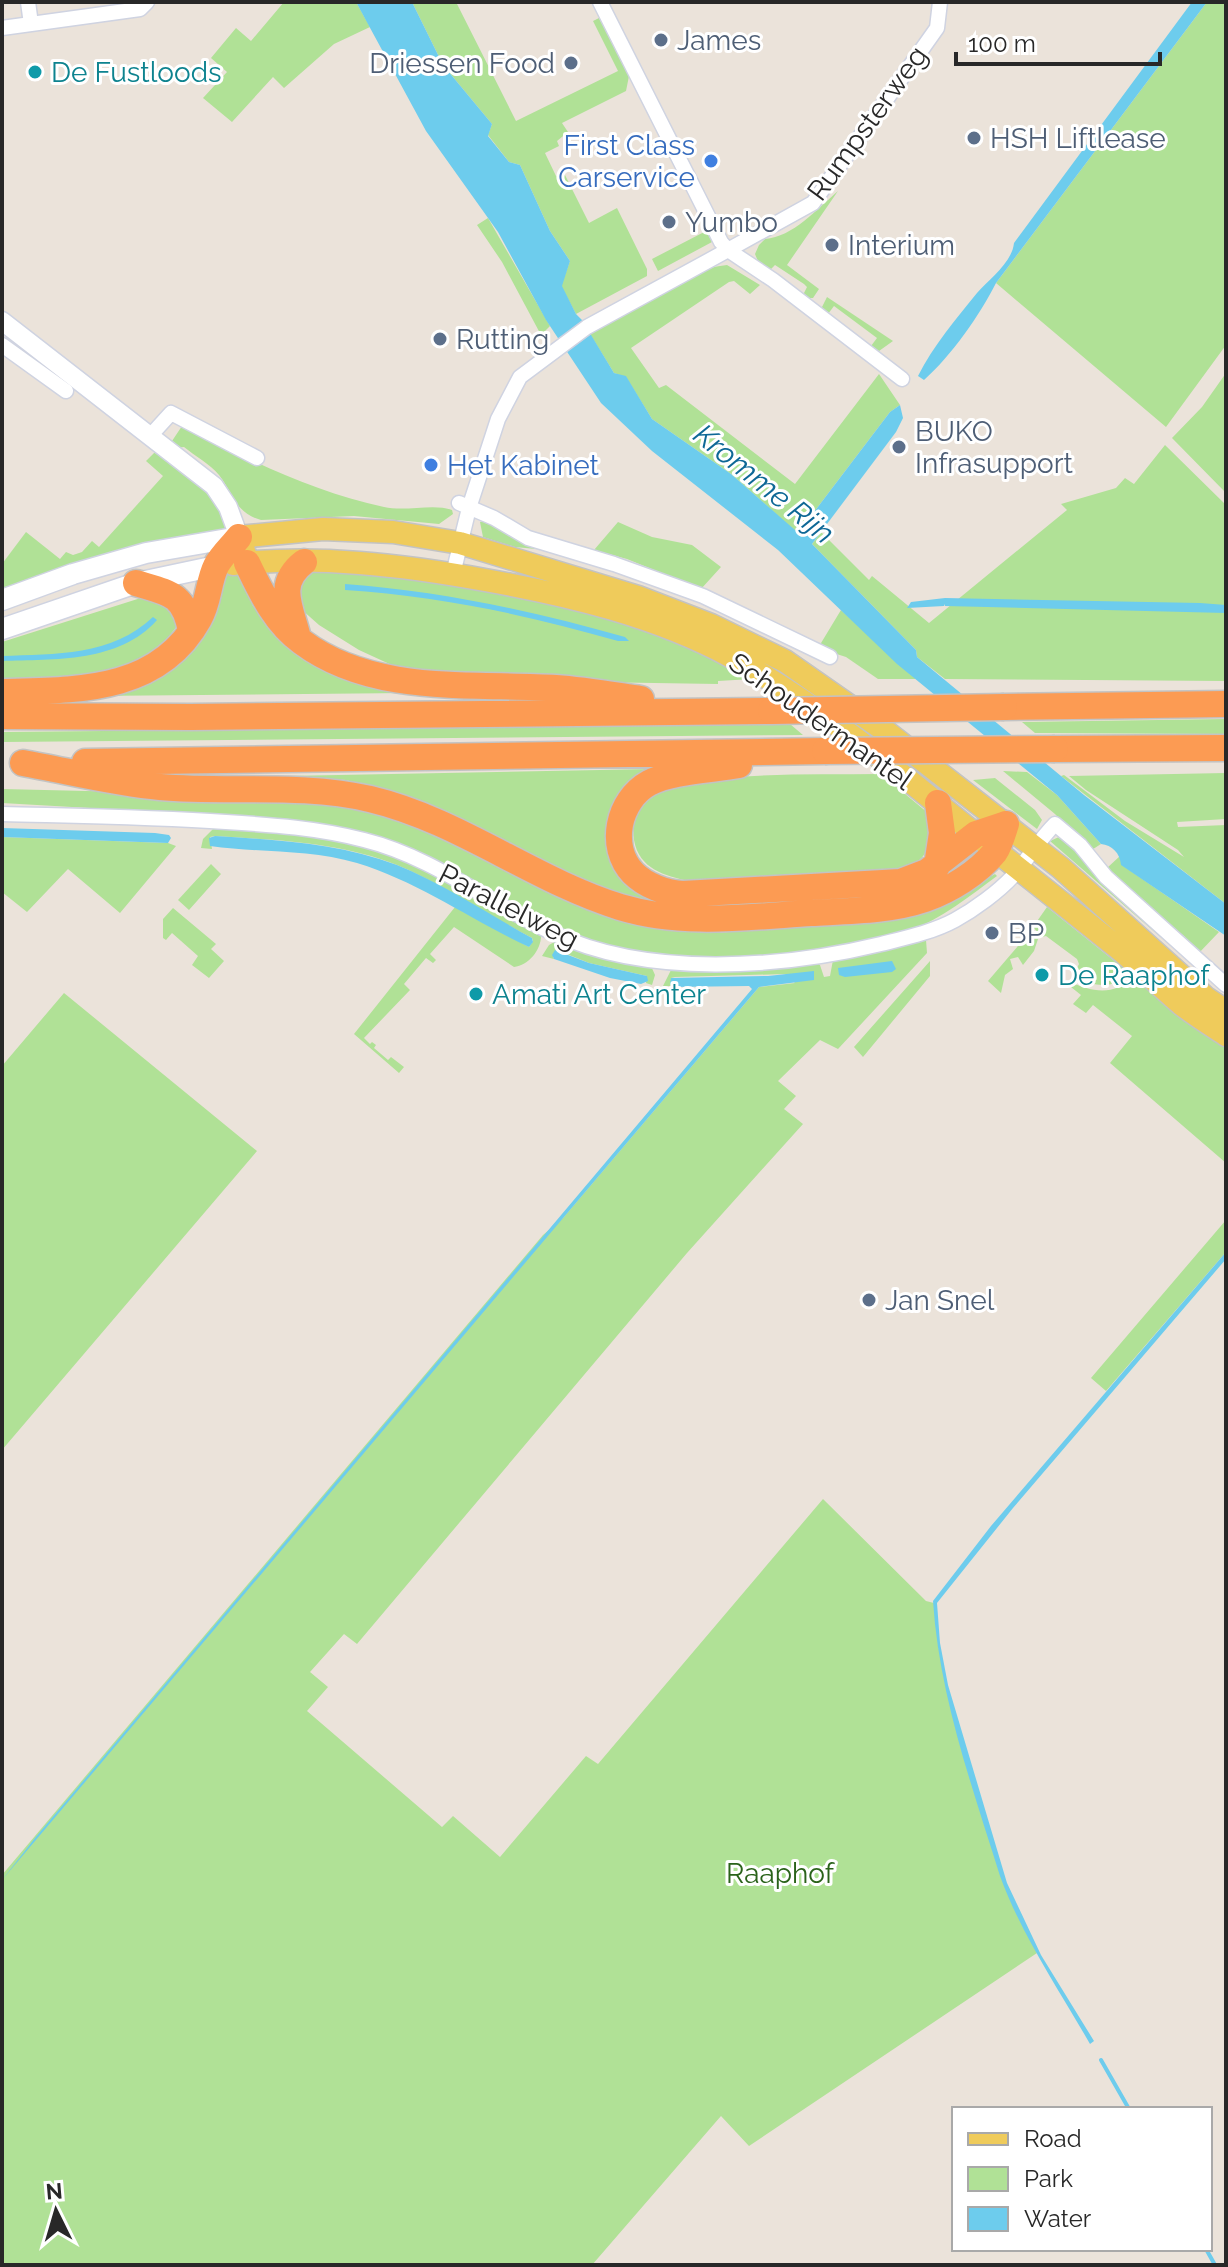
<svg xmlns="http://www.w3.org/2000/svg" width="1228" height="2267" font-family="Raleway,sans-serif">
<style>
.green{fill:#b0e196}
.water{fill:#6dcced}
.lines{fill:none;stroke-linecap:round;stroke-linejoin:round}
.stream{stroke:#6dcced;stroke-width:4}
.minor-casing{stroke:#cfd3e1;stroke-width:17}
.tertiary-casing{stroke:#cfd3e1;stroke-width:21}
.secondary-casing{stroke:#cfd3e1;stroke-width:23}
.primary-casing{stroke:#c3c3c3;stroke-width:25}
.motorway-casing{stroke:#c3c3c3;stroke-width:29}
.minor{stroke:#fff;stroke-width:14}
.tertiary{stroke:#fff;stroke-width:18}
.secondary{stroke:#fff;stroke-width:20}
.primary{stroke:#efcb5b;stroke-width:22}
.motorway{stroke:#fc9b53;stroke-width:26}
.motorway-bridge-casing{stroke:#c3c3c3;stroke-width:29;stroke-linecap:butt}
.motorway-bridge{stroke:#fc9b53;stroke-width:26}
.service-dot{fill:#5c6f8a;stroke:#fff;stroke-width:3}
.culture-dot{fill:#0f9aa8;stroke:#fff;stroke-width:3}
.shop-dot{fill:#3f7fe0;stroke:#fff;stroke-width:3}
.labels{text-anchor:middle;stroke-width:6;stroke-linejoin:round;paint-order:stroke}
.service-label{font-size:28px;fill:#4e5e75;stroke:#fff;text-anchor:start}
.culture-label{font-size:28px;fill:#0d838f;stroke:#fff;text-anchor:start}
.street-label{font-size:28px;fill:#282828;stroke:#fff}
.shop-label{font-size:28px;fill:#366cbe;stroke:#fff;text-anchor:end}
.park-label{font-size:28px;fill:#2a631a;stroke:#fff}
.water-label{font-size:30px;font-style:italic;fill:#0e6896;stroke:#fff}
</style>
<rect width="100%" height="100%" fill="#ebe3da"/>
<path class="green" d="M 284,2 L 356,2 L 370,27 L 334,44 L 284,88 L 273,77 L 232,122 L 203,98 L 227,72 L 211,58 L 236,28 L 251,41 Z
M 412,2 L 456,2 L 516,121 L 618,71 L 593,21 L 599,18 L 629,76 L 626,91 L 562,123 L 568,132 L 557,141 L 559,146 L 545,153 L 556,176 L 564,173 L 589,223 L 617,208 L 647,269 L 647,276 L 576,314 L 561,286 L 570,261 L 550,231 L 520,165 L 509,162 L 488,135 L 492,124 L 443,65 Z
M 1207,2 L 1226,2 L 1226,345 L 1166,427 L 996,283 Z
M 838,191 L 787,265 L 819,289 L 813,298 L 808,298 L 803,295 L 807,287 L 804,284 L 775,265 L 769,271 L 760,266 L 755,254 L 759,245 L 765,239 C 793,237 817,209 838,191 Z
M 488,218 L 550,326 L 541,335 L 502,262 L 477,225 Z
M 706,231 L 712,242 L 658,271 L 652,259 Z
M 727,265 L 760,285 L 750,294 L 734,281 L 729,282 L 631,348 L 659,388 L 666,385 L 795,484 L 879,374 L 900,405 L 890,412 L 814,512 L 809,530 L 803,538 L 731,474 L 652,419 L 626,377 L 614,373 L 590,334 C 629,309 681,269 727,265 Z
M 827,297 L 893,341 L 879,351 L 871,346 L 877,338 L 834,306 L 828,314 L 821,309 Z
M 1226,373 L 1226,493 L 1172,438 L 1202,407 Z
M 182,426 C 247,459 313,492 384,507 C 406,512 433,503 452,510 L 453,514 L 439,524 L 354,516 L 261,520 C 235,513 234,494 219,475 C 210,464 195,456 184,447 L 175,448 L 170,444 Z
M 1165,445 L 1226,505 L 1226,681 L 945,679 L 917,657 L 916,650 L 812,544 L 821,532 L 869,580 L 872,576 L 929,623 L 1067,510 L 1061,504 L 1116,488 L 1125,478 L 1134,484 Z
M 158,449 C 187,473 215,493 228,530 L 2,593 L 2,564 L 26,532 L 60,559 L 66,552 L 73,555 L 82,552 L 92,541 L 99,547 L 163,476 L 146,461 Z
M 486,521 L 536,549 L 515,547 L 483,537 L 480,522 Z
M 618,522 L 652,537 L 692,545 L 721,567 L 701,589 L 627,559 L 594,550 Z
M 318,570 L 436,579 L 603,615 L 684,644 L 752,679 L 718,681 L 718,684 L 527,681 L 396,667 L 359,650 L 319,625 L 301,609 L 299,603 L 301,583 L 306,576 Z
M 237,571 L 253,606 L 284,644 L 407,693 L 90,696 L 127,687 L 227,573 Z
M 147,596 L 172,609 L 177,626 C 137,682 64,677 2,681 L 2,642 Z
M 841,610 L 916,679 L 878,679 L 846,657 L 818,648 Z
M 1226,719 L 1226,734 L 1035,733 L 1022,722 Z
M 790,724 L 803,735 L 2,742 L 2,732 Z
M 652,769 L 621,797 L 640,889 L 946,866 L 949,873 L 923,886 L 890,893 L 681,911 L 597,893 L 398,795 L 346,780 L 286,776 Z
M 1003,771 L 1027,772 L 1057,795 L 1101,844 L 1090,851 L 1055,814 Z
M 1226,773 L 1226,819 L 1177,822 L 1178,827 L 1226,825 L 1226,904 L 1061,776 L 1064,775 L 1125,821 L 1184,857 L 1178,850 L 1086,790 L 1069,776 Z
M 881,774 L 928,813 L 933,822 C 927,848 930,858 904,869 L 689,881 C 665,876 639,869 634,840 C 631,820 640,797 659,788 C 668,785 681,784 690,783 C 752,772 818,775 881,774 Z
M 995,778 L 1035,810 L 1042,820 L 1037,829 L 973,780 Z
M 2,789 L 303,796 L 392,813 L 591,911 L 655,928 L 716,933 L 896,920 C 915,917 934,911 951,902 C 967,895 980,882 995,874 L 997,876 C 970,896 942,918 910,931 C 892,938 870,940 851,944 C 750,964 641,968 546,924 C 510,907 476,883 440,863 C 386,834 326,824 265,818 L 2,803 Z
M 216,826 L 316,834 L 399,856 L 541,934 C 542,949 529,965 514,967 L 454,927 L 430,954 L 436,960 L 433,963 L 426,958 L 404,984 L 410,990 L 364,1038 L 370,1044 L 372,1042 L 376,1045 L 374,1048 L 388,1060 L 391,1057 L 404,1067 L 399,1073 L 354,1034 L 455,907 L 529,947 L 533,941 L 532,938 C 489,916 441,883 397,865 C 339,842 276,840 215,836 L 210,837 L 212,849 L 201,848 L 203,839 Z
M 2,837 L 168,843 L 176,846 L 120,913 L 68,869 L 27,912 L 2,892 Z
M 1059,837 L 1065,838 L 1226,991 L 1226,994 L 1050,841 Z
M 1120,856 L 1122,865 L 1219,932 L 1197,955 L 1183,940 L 1185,937 L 1124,886 L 1107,868 Z
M 211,864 L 221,874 L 189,910 L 178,900 Z
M 1047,907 L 1127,971 C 1118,984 1110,987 1094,984 L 1092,977 L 1087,973 L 1080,980 L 1075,978 L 1074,974 L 1079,964 L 1077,959 L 1046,936 L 1042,937 L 1033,927 Z
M 173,908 L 216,944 L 211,949 L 224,961 L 209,978 L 192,965 L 198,956 L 172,933 L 166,940 L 163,938 L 163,919 Z
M 1030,932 L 1039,936 L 1034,951 L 1023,965 L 1018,957 L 1010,959 L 1013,969 L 1005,975 L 1001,993 L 988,981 Z
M 926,940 L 927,953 L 838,1049 L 820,1040 L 778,1081 L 796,1096 L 784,1109 L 803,1124 L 687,1253 L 357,1644 L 344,1634 L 310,1672 L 328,1687 L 307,1711 L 442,1827 L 453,1816 L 500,1857 L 586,1756 L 598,1764 L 823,1499 L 926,1601 L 934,1603 L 939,1650 L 948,1691 L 1005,1882 L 1037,1953 L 749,2146 L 721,2116 L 592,2265 L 2,2265 L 2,1875 L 543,1235 L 563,1218 L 759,987 L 795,983 L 785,974 L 675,977 L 671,978 L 671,986 L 663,986 L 671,970 L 743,969 L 817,963 L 820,965 L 824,977 L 830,976 L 833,960 Z
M 556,941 L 651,966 L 655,975 L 652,985 L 646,983 L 647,976 L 589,963 L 557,950 L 553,957 L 554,959 L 542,956 L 549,945 Z
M 930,961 L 930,976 L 863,1057 L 854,1047 Z
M 1133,976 L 1226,1046 L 1226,1163 L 1110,1063 L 1132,1036 L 1093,1005 L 1086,1013 L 1073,1004 L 1081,995 L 1066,983 L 1068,981 C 1092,992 1114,997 1133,976 Z
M 64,993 L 257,1151 L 2,1450 L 2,1066 Z
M 1226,1220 L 1226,1252 L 1106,1391 L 1091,1378 Z"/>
<path class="water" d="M 356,2 L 412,2 L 443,65 L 492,124 L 488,136 L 509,162 L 520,165 L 550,231 L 570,261 L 562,286 L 576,314 L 582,320 L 614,373 L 626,376 L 652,419 L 731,474 L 803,537 L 809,530 L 814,512 L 890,412 L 900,405 L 903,418 L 896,432 L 812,544 L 916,650 L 917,657 L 1084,795 L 1226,904 L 1226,936 L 1121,865 C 1120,853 1112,845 1101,844 L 1057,795 L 897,664 L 778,550 L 652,451 L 601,403 L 546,320 L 498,232 L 426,131 Z
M 1192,2 L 1207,2 L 996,283 C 980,315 951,356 924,380 L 918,376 C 933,346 956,319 977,293 C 989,279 1012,263 1014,243 Z
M 345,584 C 441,591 532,611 625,637 L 629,641 L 618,641 C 528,615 438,596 345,590 Z
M 945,598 L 1200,603 L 1226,605 L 1226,613 L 945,606 L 944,604 L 944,606 L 907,608 L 911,602 Z
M 153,617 L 157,620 C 119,663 54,659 2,661 L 2,656 C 55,654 112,656 153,617 Z
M 2,828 L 155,833 L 169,835 L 171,838 L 168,843 L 2,837 Z
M 215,836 C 277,840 338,843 397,865 C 444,884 488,914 532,938 L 533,942 L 529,947 C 471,920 419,882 357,863 C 309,849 260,853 210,846 L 209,838 Z
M 555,950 L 589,963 L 647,976 L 648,981 L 641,984 L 610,978 L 554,959 L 552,955 Z
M 892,961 L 896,969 L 892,972 L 845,977 L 839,975 L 838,968 Z
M 814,971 L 814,980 L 759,987 L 2,1880 L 35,1838 L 752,989 L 749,986 L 673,987 L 670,984 L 671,978 L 768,976 Z
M 1226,1252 L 1226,1259 L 1013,1508 L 937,1603 L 940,1643 L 948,1685 L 1007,1883 L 1041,1955 L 1094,2041 L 1090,2044 C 1058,1988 1022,1936 1000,1876 C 972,1786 939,1695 933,1601 L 991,1526 Z"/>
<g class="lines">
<path class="stream" d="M 1101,2060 L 1129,2109
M 1206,2249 L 1215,2265"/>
<g class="minor-casing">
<path id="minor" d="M 28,2 L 31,24
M 600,2 L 721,242 L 728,250 L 813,203 L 937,28 L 940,2
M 2,28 L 140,9 L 147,2
M 2,345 L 66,391
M 151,435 L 171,413 L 257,458
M 459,503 L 494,518 L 528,538 L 614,564 L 703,596 L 830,657
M 453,574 L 469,508 L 498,419 L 520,377 L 587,327 L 728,250 L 773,280 L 902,379
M 2,814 C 77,816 151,817 226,822 C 273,825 318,828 364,840 C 433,857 489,903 553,933 C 647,978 782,968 881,944 C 905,938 933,932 955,920 C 975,909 998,892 1013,876 C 1028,859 1039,840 1055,824 L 1080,845 L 1106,877 L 1226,985"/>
</g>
<g class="tertiary-casing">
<path id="tertiary" d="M 2,321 L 214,486 L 228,507 L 239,537"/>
</g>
<g class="secondary-casing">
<path id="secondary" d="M 2,600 L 73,574 L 146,553 L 239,537
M 2,629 L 136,583 L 216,566"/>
</g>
<g class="primary-casing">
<path id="primary" d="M 245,554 L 239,537 L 323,529 L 393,532 L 460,543 L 638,597 L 711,625 L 785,661 L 884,730 L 1061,868 L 1206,998 L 1226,1011
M 233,564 C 317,555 403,565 485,580 C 569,595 657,616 732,657 C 820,706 899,772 976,835 C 1024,873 1071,910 1118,948 C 1140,966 1160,986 1181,1004 C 1195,1015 1211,1025 1226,1035"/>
</g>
<g class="motorway-casing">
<path id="motorway" d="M 247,563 C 261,592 275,623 302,642 C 373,695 472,683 556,688 C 584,690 613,695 641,699
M 136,583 C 169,593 184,593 191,631
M 298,638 C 291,608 275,584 304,562
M 2,692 C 76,690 158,693 199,619 C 209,602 208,582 216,566 C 221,556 232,546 239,537
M 1004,707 L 1226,704
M 2,716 L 191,717 L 771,711
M 1055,749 L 1226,748
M 85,762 L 825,751
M 23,763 C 68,771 114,783 160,787 C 230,793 301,783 370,799 C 459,820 533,880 620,907 C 682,926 748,917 811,913 C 849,911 890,911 925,899 C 950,890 978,873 995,852 C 1000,845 1003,833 1006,824
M 739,765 C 712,770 672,771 649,783 C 618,800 608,847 633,873 C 646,886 666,893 683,894 L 901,882 L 927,872 L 976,834 L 1006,824
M 937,866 L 942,833 L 938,803"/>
</g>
<use href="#minor" class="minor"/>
<use href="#tertiary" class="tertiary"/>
<use href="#secondary" class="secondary"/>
<use href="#primary" class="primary"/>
<use href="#motorway" class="motorway"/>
<g class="motorway-bridge-casing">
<path id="motorway-bridge" d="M 771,711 L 1004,707
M 825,751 L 1055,749"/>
</g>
<use href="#motorway-bridge" class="motorway-bridge"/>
</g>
<g class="service-dot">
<circle cx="661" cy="40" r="8"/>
<circle cx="571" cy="63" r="8"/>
<circle cx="974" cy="138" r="8"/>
<circle cx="669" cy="222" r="8"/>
<circle cx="832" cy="245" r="8"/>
<circle cx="440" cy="339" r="8"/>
<circle cx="899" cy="447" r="8"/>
<circle cx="992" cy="933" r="8"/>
<circle cx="869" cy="1300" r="8"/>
</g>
<g class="culture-dot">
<circle cx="35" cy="72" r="8"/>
<circle cx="1042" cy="975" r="8"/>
<circle cx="476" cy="994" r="8"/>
</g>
<g class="shop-dot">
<circle cx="711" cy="161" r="8"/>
<circle cx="431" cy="465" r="8"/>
</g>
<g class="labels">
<g class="service-label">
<text x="677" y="50">James</text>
<text x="555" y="73" text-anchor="end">Driessen Food</text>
<text x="990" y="148">HSH Liftlease</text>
<text x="685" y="232">Yumbo</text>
<text x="848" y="255">Interium</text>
<text x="456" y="349">Rutting</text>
<text x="915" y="441">BUKO<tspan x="915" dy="32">Infrasupport</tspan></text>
<text x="1008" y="943">BP</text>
<text x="885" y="1310">Jan Snel</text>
</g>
<g class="culture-label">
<text x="51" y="82">De Fustloods</text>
<text x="1058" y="985">De Raaphof</text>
<text x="492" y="1004">Amati Art Center</text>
</g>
<g class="street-label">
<text transform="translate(867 123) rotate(-54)" y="10">Rumpsterweg</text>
<text transform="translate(821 721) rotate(35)" y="10">Schoudermantel</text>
<text transform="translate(509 906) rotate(27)" y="10">Parallelweg</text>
</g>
<g class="shop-label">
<text x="695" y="155">First Class<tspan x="695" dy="32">Carservice</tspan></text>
<text x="447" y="475" text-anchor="start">Het Kabinet</text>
</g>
<g class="park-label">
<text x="780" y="1883">Raaphof</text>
</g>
<g class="water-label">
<text transform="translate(764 484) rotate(39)" y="10">Kromme Rijn</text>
</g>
</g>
<rect width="1228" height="2267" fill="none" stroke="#282828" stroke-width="8"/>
<rect x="952" y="2107" width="260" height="144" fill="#ffffff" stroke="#a9a9a9" stroke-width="2"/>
<rect x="968" y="2133" width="40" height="12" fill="#efcb5b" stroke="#a9a9a9" stroke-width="2"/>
<text x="1024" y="2147" font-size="24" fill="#282828">Road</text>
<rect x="968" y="2167" width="40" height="24" fill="#b0e196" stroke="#a9a9a9" stroke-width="2"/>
<text x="1024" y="2187" font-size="24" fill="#282828">Park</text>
<rect x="968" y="2207" width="40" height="24" fill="#6dcced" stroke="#a9a9a9" stroke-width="2"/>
<text x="1024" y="2227" font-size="24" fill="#282828">Water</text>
<g transform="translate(56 2211) rotate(355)" stroke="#ffffff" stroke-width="6" paint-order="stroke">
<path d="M0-6L14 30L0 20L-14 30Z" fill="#282828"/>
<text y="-12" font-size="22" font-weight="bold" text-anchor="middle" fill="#282828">N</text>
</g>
<path d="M956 52v12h204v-12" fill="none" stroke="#282828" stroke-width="4"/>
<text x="968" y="52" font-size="24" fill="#282828" stroke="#ffffff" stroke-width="6" paint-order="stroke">100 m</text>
</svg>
